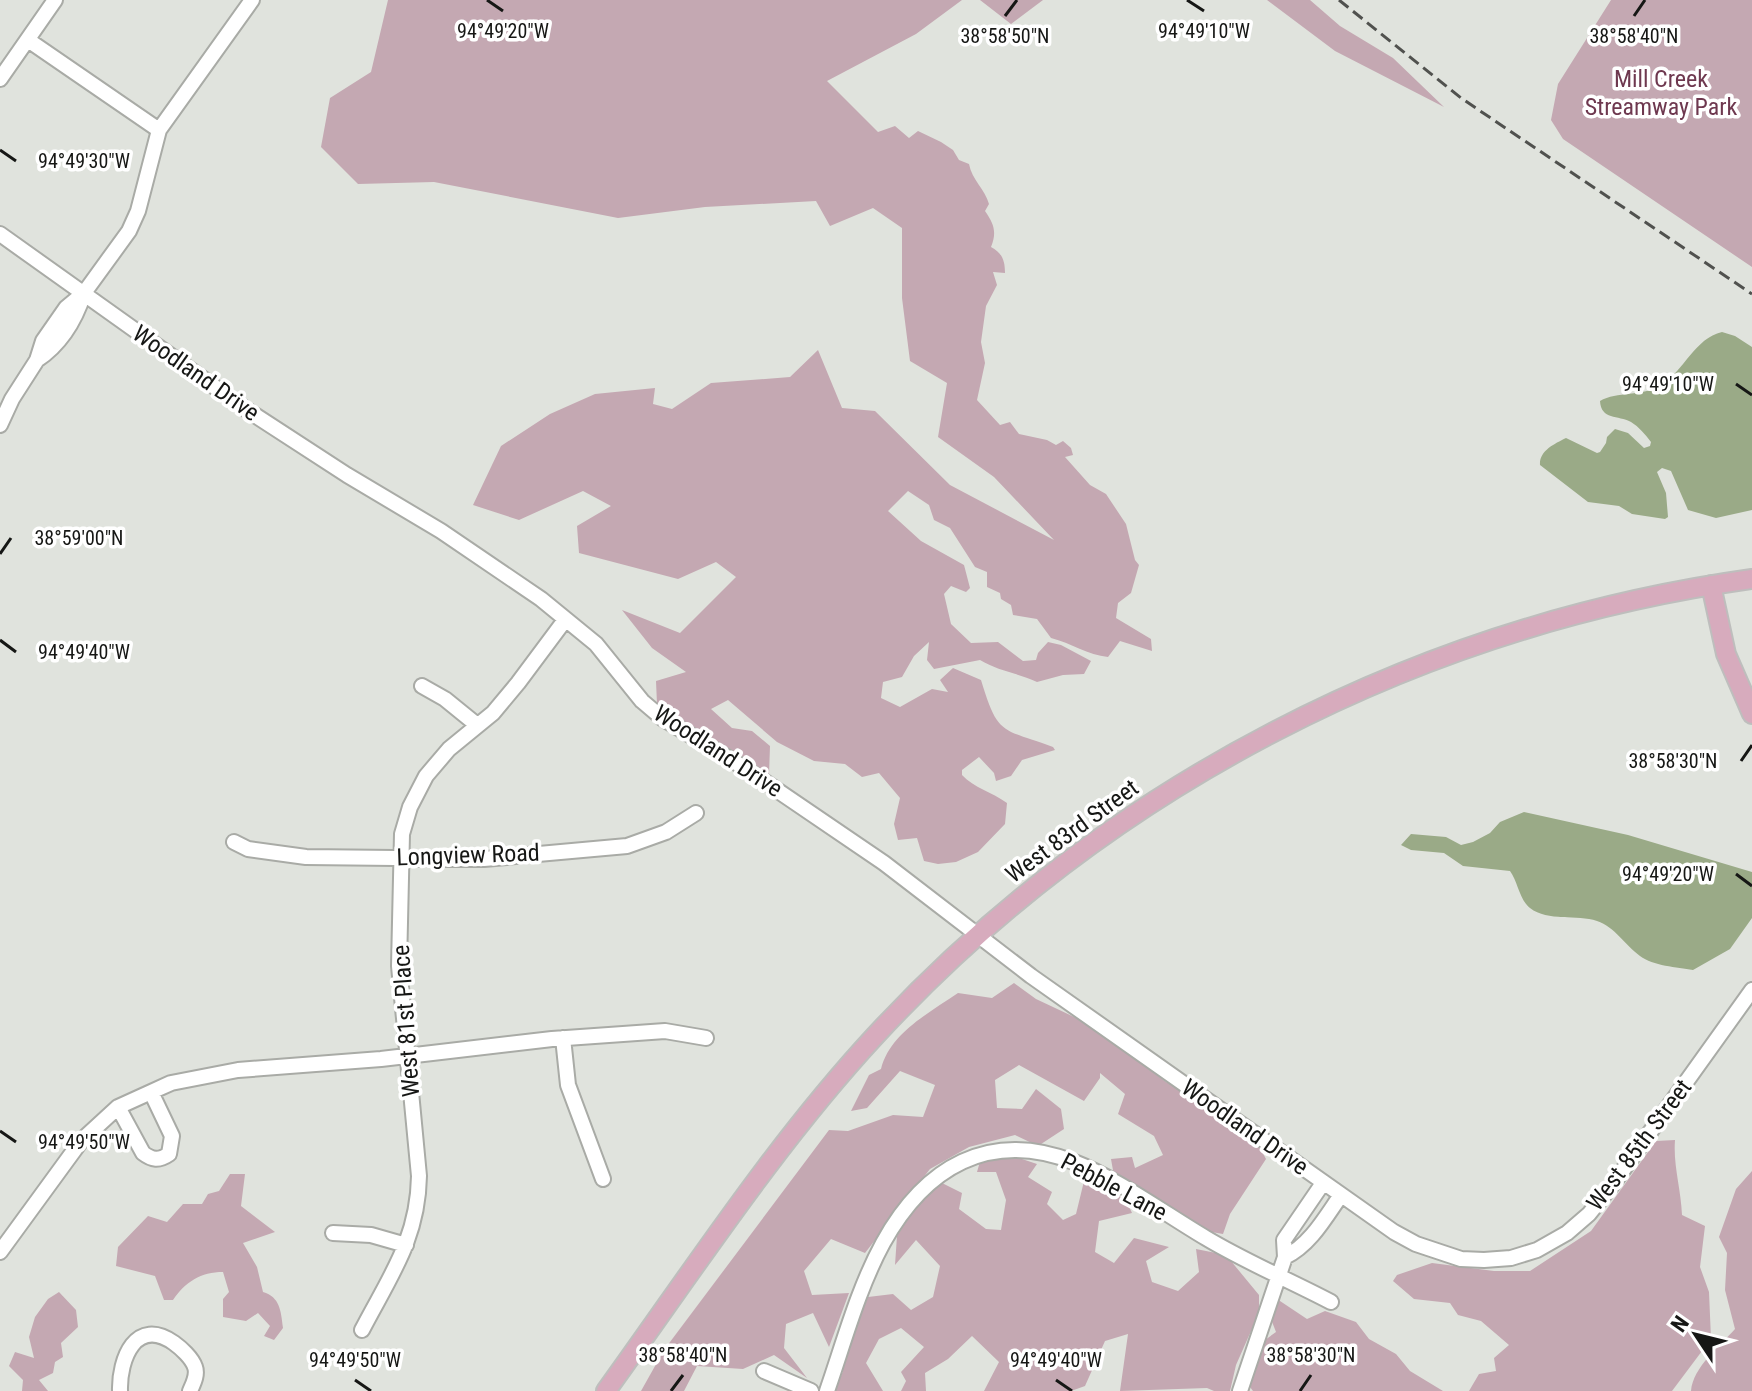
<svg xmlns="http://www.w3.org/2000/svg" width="1752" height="1391" font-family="'Roboto Condensed',sans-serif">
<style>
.green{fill:#c4a8b2}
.water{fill:#9aaa87}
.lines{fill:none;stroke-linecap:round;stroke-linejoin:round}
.minor-casing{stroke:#a9aba6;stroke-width:18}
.major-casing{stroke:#bebebd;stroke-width:22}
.minor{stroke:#fff;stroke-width:14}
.major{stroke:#d7abbd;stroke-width:18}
.rail{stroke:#50514e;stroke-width:3;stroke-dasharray:12 6;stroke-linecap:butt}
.ticks{fill:none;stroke:#161715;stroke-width:3}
.labels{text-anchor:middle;stroke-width:7;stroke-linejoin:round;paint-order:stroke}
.park-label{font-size:24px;fill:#6e384f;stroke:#fff}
.street-label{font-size:24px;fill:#161715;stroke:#fff}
.ticks-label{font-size:20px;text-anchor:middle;fill:#161715;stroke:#fff;stroke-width:7;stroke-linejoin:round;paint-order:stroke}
</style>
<rect width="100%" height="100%" fill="#e0e3dd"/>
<path class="green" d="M 388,0 L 962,0 L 916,34 L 827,81 L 878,132 L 895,126 L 909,138 L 918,131 L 941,142 L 953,150 L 959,160 L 969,164 C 972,180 985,189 989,204 L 985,211 C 994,224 997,232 991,247 C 1002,253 1005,260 1005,273 L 993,272 L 997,285 L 986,306 L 981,342 L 985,363 L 977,400 L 1000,425 L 1010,422 L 1019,434 L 1047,440 L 1056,445 L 1063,441 L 1071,448 L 1073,455 L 1065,457 L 1090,485 L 1106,494 L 1126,524 L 1135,560 L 1139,565 L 1131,593 L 1118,603 L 1116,618 L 1151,639 L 1152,651 L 1120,641 L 1108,657 C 1088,655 1071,643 1051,638 L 1037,619 L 1013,615 L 1011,605 L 1001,599 L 1000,593 L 987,587 L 987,572 L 975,567 L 950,528 L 934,520 L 929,505 L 908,491 L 888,511 L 921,541 L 964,565 L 970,588 L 966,592 L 951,586 L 944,594 L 951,624 L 971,643 L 998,642 L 1023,661 L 1036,660 L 1038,653 L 1048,642 L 1061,645 L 1091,661 L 1084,674 L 1063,675 L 1037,682 C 1018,673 998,671 980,660 L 934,669 L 927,660 L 929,642 L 914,656 L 902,677 L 883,682 L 881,698 L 900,707 L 932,689 L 948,692 L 940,680 L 953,668 L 981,680 C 998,736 1001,728 1053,747 L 1055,750 L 1022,760 L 1011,776 L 996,781 L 994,773 L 979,757 L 962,770 L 962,775 C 974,788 992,792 1007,803 L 1005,824 L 978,852 L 956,862 L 938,864 L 924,861 L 917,838 L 898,840 L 894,824 L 900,798 L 879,773 L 862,777 L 845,764 L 814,761 L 777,742 L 728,700 L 711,709 L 732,728 L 752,731 L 770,746 L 769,775 L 699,737 L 657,704 L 656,681 L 686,672 L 652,648 L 622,610 L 680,633 L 736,577 L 716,562 L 678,579 L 579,553 L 577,526 L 611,506 L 583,491 L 519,520 L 473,505 L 501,446 L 550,414 L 595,394 L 655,388 L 653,404 L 672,409 L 711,383 L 790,377 L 818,350 L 842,408 L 875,411 L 950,485 L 1054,540 L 994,477 L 938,437 L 947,383 L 910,361 L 902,298 L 902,228 L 873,208 L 830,226 L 816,201 L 705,207 L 618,218 L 434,182 L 358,184 L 321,147 L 330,98 L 371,72 Z
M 980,0 L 1043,0 L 1011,24 Z
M 1267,0 L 1310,0 L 1340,26 L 1393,58 L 1444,107 L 1335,51 Z
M 1611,0 L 1752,0 L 1752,267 L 1563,139 L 1551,120 L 1558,84 Z
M 1014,983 L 1036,999 L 1087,1023 L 1166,1082 L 1191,1094 L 1224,1126 L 1259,1146 L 1266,1159 L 1230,1214 L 1223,1234 L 1200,1230 L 1114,1176 L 1111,1159 L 1132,1157 L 1135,1168 L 1163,1155 L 1154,1136 L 1118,1114 L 1125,1094 L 1100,1073 L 1100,1078 L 1084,1101 L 1019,1065 L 995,1080 L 997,1108 L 1022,1109 L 1036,1089 L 1061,1109 L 1064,1129 L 1038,1146 L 1015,1135 L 969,1147 L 930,1169 L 865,1253 L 831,1239 L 804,1271 L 812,1295 L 849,1293 L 829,1347 L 813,1313 L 786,1324 L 784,1348 L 807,1378 L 774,1355 L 743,1369 L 697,1366 L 684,1391 L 641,1391 L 664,1350 L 829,1130 L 848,1131 L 893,1115 L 923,1117 L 935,1085 L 900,1071 L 867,1108 L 851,1111 L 869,1075 L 881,1069 C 890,1033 929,1013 958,993 L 992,998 Z
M 1675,1140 C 1673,1165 1681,1189 1682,1215 L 1705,1226 L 1700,1267 L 1709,1292 L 1711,1339 L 1672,1391 L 1469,1391 L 1479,1374 L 1496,1371 L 1494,1358 L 1509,1345 L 1481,1321 L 1458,1315 L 1450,1303 L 1414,1299 L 1393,1281 L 1397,1275 L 1432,1263 L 1494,1271 L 1530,1271 L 1591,1231 L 1656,1141 Z
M 1016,1157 L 1037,1164 L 1028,1177 L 1052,1192 L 1047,1204 L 1063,1220 L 1076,1214 L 1085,1177 L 1126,1200 L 1132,1213 L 1099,1221 L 1095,1252 L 1114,1263 L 1134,1238 L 1169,1247 L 1146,1261 L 1152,1282 L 1178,1291 L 1199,1272 L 1196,1249 L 1226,1255 L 1259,1295 L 1259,1313 L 1236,1365 L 1230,1391 L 1214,1391 L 1207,1388 L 1120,1391 L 1128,1334 L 1105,1341 L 1085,1386 L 1071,1391 L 984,1391 L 999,1362 L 972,1336 L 948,1359 L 925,1373 L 926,1391 L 901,1391 L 906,1381 L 901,1372 L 924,1347 L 901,1328 L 879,1339 L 866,1363 L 883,1391 L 835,1391 L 843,1371 L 842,1359 L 868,1297 L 893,1294 L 911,1310 L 933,1297 L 940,1266 L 916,1240 L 895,1265 L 897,1236 L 921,1199 L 940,1182 L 962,1193 L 959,1209 L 986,1229 L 1001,1230 L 1006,1200 L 996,1172 L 977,1172 L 981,1158 Z
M 1752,1171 L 1752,1391 L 1691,1391 C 1693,1367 1720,1346 1735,1329 L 1725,1290 L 1727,1253 L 1719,1237 L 1736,1189 Z
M 230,1174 L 245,1174 L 241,1206 L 275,1232 L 243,1243 L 257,1267 L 263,1292 C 280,1297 281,1311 283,1328 L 274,1340 L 264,1336 L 270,1326 L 258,1313 L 246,1321 L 223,1317 L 223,1299 L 229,1292 L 223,1272 C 201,1272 185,1282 173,1300 L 164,1300 L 155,1276 L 116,1266 L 118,1247 L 148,1216 L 167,1222 L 183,1204 L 202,1204 L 208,1194 L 219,1191 Z
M 59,1292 L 76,1310 L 78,1327 L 61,1343 L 63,1357 L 55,1362 L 53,1373 L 39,1380 L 48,1391 L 22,1391 L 23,1380 L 9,1366 L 15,1352 L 34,1358 L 29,1337 L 35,1317 L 48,1299 Z
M 1277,1299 L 1307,1319 L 1325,1311 L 1356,1322 L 1369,1339 L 1396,1354 L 1410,1371 L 1443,1391 L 1253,1391 L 1247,1383 L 1265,1340 L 1276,1332 L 1269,1314 Z"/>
<path class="water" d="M 1722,332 L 1735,336 L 1752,347 L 1752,510 L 1716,518 L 1688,510 L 1671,471 L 1662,468 L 1657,472 L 1666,493 L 1668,517 L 1665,519 L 1632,514 L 1619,506 L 1588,502 L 1540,465 C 1539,451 1554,444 1566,438 L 1597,453 L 1600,452 L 1606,443 L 1607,437 L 1615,429 L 1628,433 L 1644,448 L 1650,446 L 1651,442 C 1645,434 1639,427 1631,422 C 1618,415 1601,420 1600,401 C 1617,391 1642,397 1661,385 C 1684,371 1695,338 1722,332 Z
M 1524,812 L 1628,835 L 1752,872 L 1752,918 L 1730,949 L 1693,970 C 1677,967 1653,966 1640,956 C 1625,945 1615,927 1597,921 C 1577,914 1548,922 1530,908 C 1519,899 1518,882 1510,871 L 1463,866 L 1444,853 L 1411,850 L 1401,845 L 1411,834 L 1446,837 L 1461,845 L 1473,842 L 1490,833 L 1500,822 Z"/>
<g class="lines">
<g class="minor-casing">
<path id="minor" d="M 28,40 L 159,130
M 0,79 L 55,0
M 0,234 L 247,410 L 347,475 L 441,531 L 541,599 L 596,644 L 642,701 L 662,718 L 743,767 L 884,863 L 1031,976 L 1394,1232 L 1416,1244 L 1461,1259 L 1484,1260 L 1511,1258 L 1537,1250 L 1567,1233 L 1589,1214 L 1613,1184 L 1752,990
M 84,293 C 75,321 61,344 37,360 L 43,341 L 66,308 L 84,293 L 129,231 L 138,211 L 159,130 L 252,0
M 0,425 L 12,399 L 37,360
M 422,686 L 445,699 L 477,725
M 234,842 L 248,849 L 306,857 L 484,859 L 627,846 L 666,832 L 696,813
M 563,1038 L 568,1085 L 603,1179
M 118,1107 L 143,1153 C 152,1160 159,1161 169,1154 L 172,1136 L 151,1092
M 333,1233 L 371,1235 L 406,1245
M 0,1252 L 81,1141 L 118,1107 L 151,1092 L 171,1083 L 238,1070 L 381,1059 L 552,1039 L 623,1034 L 665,1031 L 706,1038
M 1285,1257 C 1310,1245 1325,1218 1341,1195
M 362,1330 C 390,1276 418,1239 419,1176 L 399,966 L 402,834 L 410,807 L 426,776 L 449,749 L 493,713 L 518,683 L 565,620
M 764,1371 L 811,1391
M 120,1391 C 119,1359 136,1316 174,1343 C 181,1348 192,1358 195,1367 C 198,1375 193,1384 190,1391
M 827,1391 C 844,1342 858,1289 883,1243 C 925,1167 989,1129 1074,1162 C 1116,1178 1167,1215 1206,1238 C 1246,1262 1289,1280 1331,1302
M 1240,1391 L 1285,1257 L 1284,1240 L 1323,1183"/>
</g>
<g class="major-casing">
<path id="major" d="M 1711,585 L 1726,654 L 1752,714
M 606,1391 C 692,1272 775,1144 875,1036 C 1105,787 1417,626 1752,579"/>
</g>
<use href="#minor" class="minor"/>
<use href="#major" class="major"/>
<path class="rail" d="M 1339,0 L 1461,98 L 1752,294"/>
</g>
<path class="ticks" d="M 487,0 L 503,11M 1187,0 L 1204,11M 1005,16 L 1017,0M 1634,16 L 1645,0M 0,150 L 16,161M 1736,384 L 1752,395M 0,554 L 11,538M 0,640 L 16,652M 1741,761 L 1752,745M 1736,874 L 1752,886M 0,1131 L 16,1142M 355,1380 L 371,1391M 1056,1380 L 1072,1391M 671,1391 L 683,1375M 1300,1391 L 1311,1375"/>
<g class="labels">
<g class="park-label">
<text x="1661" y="87">Mill Creek<tspan x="1661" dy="28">Streamway Park</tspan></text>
</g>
<g class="street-label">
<text transform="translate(196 373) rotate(35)" y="8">Woodland Drive</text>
<text transform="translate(718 751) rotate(33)" y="8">Woodland Drive</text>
<text transform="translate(1072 831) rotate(-36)" y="8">West 83rd Street</text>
<text transform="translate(468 855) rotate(-2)" y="8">Longview Road</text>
<text transform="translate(406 1021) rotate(-94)" y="8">West 81st Place</text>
<text transform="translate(1245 1127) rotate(35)" y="8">Woodland Drive</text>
<text transform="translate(1639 1145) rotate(-53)" y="8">West 85th Street</text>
<text transform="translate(1114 1187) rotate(28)" y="8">Pebble Lane</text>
</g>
</g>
<g class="ticks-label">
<text x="1204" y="38">94°49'10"W</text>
<text x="503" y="38">94°49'20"W</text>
<text x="1005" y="43">38°58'50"N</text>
<text x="1634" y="43">38°58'40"N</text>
<text x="84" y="168">94°49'30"W</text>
<text x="1668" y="391">94°49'10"W</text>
<text x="79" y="545">38°59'00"N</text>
<text x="84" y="659">94°49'40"W</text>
<text x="1673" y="768">38°58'30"N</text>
<text x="1668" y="881">94°49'20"W</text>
<text x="84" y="1149">94°49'50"W</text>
<text x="683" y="1362">38°58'40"N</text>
<text x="1311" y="1362">38°58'30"N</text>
<text x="355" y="1367">94°49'50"W</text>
<text x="1056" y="1367">94°49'40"W</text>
</g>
<g transform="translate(1696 1335) rotate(305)" stroke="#ffffff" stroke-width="6" paint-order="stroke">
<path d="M0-6L14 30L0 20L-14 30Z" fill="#161715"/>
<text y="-12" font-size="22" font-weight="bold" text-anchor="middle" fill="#161715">N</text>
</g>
</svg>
